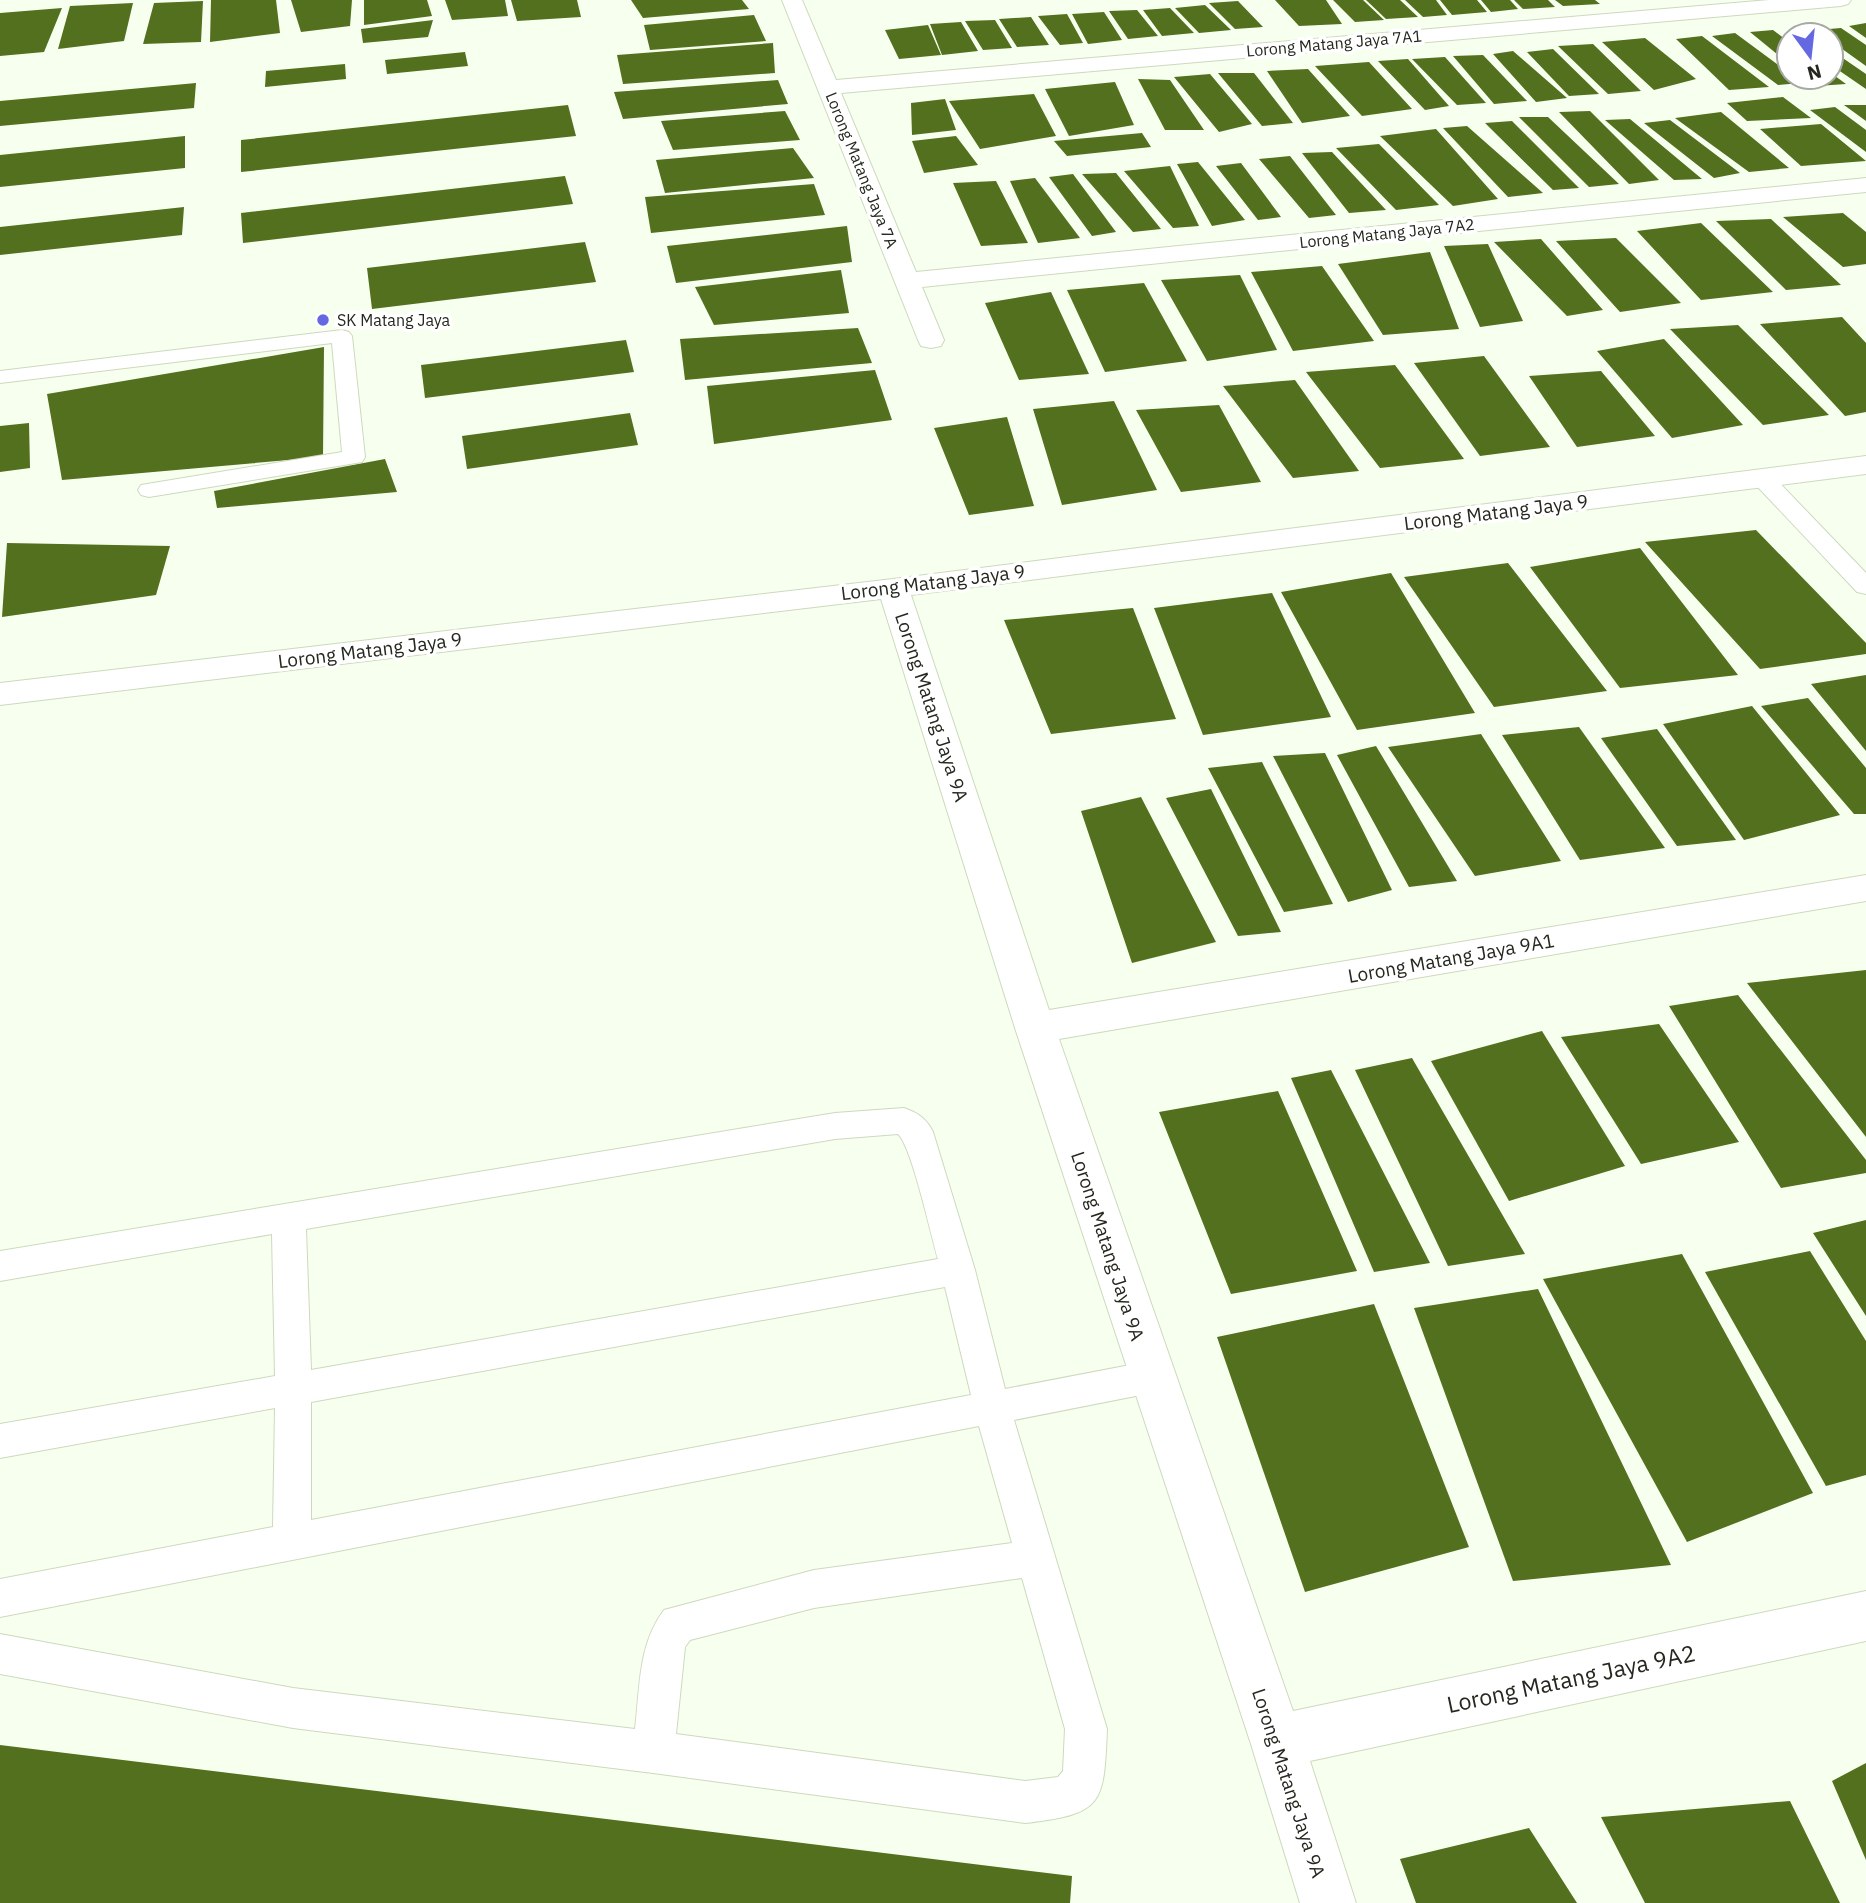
<svg xmlns="http://www.w3.org/2000/svg" width="1866" height="1903" font-family="'IBM Plex Sans',sans-serif">
<style>
.building{fill:#52701d}
.lines{fill:none;stroke-linecap:round;stroke-linejoin:round}
.lane-casing{stroke:#cdd9be;stroke-width:2}
.street-casing{stroke:#cdd9be;stroke-width:2}
.lane{fill:#fff;fill-rule:evenodd}
.street{fill:#fff;fill-rule:evenodd}
.poi-dot{fill:#6469e2;stroke:#fff;stroke-width:2.5}
.labels{text-anchor:middle;stroke-width:7;stroke-linejoin:round;paint-order:stroke}
.far-street-label{font-size:16px;fill:#24281e;stroke:#fff}
.far-poi-label{font-size:16px;fill:#24281e;stroke:#fff;text-anchor:start}
.street-label{font-size:19px;fill:#24281e;stroke:#fff}
.near-street-label{font-size:23px;fill:#24281e;stroke:#fff}
</style>
<rect width="100%" height="100%" fill="#f7ffee"/>
<path class="building" d="M 211,0 L 276,0 L 280,33 L 210,42 Z
M 291,0 L 352,0 L 350,26 L 301,32 Z
M 364,0 L 427,0 L 432,16 L 364,25 Z
M 445,0 L 505,0 L 508,16 L 452,20 Z
M 511,0 L 577,0 L 581,17 L 517,21 Z
M 631,0 L 742,0 L 749,9 L 643,18 Z
M 1275,0 L 1326,0 L 1342,24 L 1299,26 Z
M 1333,0 L 1363,0 L 1384,20 L 1355,22 Z
M 1366,0 L 1400,0 L 1418,17 L 1386,19 Z
M 1405,0 L 1436,0 L 1447,15 L 1423,17 Z
M 1440,0 L 1477,0 L 1487,12 L 1452,15 Z
M 1481,0 L 1510,0 L 1518,9 L 1491,12 Z
M 1514,0 L 1548,0 L 1555,7 L 1523,9 Z
M 1555,0 L 1595,0 L 1600,4 L 1563,6 Z
M 203,1 L 201,42 L 143,44 L 154,3 Z
M 1238,1 L 1263,27 L 1235,29 L 1209,3 Z
M 133,3 L 124,41 L 58,49 L 70,6 Z
M 1205,5 L 1231,30 L 1199,33 L 1175,8 Z
M 62,8 L 44,52 L 0,56 L 0,13 Z
M 1170,8 L 1194,33 L 1162,36 L 1143,10 Z
M 1137,10 L 1158,36 L 1128,39 L 1109,11 Z
M 1104,12 L 1122,40 L 1088,44 L 1072,14 Z
M 1067,14 L 1083,43 L 1060,45 L 1038,16 Z
M 754,15 L 766,41 L 650,50 L 644,25 Z
M 1031,17 L 1049,45 L 1017,47 L 999,19 Z
M 433,20 L 428,37 L 363,43 L 361,29 Z
M 995,20 L 1012,48 L 983,50 L 965,21 Z
M 961,22 L 978,51 L 942,55 L 930,24 Z
M 1866,23 L 1866,38 L 1849,26 Z
M 928,25 L 941,55 L 899,59 L 885,30 Z
M 1841,28 L 1866,45 L 1866,66 L 1831,41 L 1831,35 L 1823,35 L 1817,30 Z
M 1773,30 L 1789,42 L 1789,64 L 1750,32 Z
M 1735,33 L 1789,73 L 1789,77 L 1801,83 L 1778,85 L 1712,36 Z
M 1702,36 L 1769,87 L 1729,90 L 1676,39 Z
M 1645,38 L 1696,79 L 1654,90 L 1602,42 Z
M 773,43 L 775,73 L 623,84 L 617,55 Z
M 1593,44 L 1641,91 L 1608,94 L 1558,46 Z
M 1553,49 L 1599,94 L 1569,96 L 1527,52 Z
M 1831,50 L 1866,74 L 1866,89 L 1831,65 Z
M 1513,51 L 1567,98 L 1536,102 L 1493,54 Z
M 465,52 L 468,66 L 387,74 L 385,60 Z
M 1483,55 L 1527,101 L 1494,104 L 1453,56 Z
M 1445,57 L 1486,103 L 1457,105 L 1412,59 Z
M 1408,59 L 1449,106 L 1425,110 L 1378,61 Z
M 1369,62 L 1412,109 L 1362,116 L 1315,66 Z
M 345,64 L 346,79 L 265,87 L 266,71 Z
M 1308,69 L 1350,116 L 1302,123 L 1267,71 Z
M 1218,73 L 1254,73 L 1293,123 L 1262,126 Z
M 1831,73 L 1846,84 L 1817,86 L 1805,77 L 1831,77 Z
M 1210,74 L 1252,124 L 1219,132 L 1174,77 Z
M 1138,79 L 1170,80 L 1204,130 L 1165,130 Z
M 778,80 L 788,104 L 623,119 L 614,92 Z
M 1115,82 L 1134,125 L 1069,136 L 1045,89 Z
M 196,83 L 194,108 L 0,126 L 0,101 Z
M 1034,94 L 1056,136 L 980,149 L 949,101 Z
M 1783,97 L 1811,118 L 1747,121 L 1727,103 Z
M 945,99 L 956,130 L 912,135 L 911,103 Z
M 568,105 L 576,136 L 241,172 L 241,140 Z
M 1844,105 L 1866,105 L 1866,121 Z
M 1835,107 L 1866,130 L 1866,152 L 1810,110 Z
M 785,111 L 800,140 L 673,150 L 661,121 Z
M 1590,111 L 1659,180 L 1629,184 L 1559,112 Z
M 1721,112 L 1789,168 L 1749,172 L 1675,118 Z
M 1519,117 L 1548,117 L 1619,184 L 1589,187 Z
M 1630,119 L 1702,179 L 1674,180 L 1605,120 Z
M 1670,120 L 1740,173 L 1714,178 L 1644,123 Z
M 1512,121 L 1579,188 L 1553,190 L 1485,123 Z
M 1821,124 L 1866,161 L 1801,166 L 1760,129 Z
M 1467,126 L 1543,193 L 1508,197 L 1443,128 Z
M 1436,129 L 1498,199 L 1453,206 L 1380,136 Z
M 1142,133 L 1151,147 L 1067,156 L 1054,141 Z
M 185,136 L 185,168 L 0,187 L 0,155 Z
M 956,136 L 978,165 L 924,173 L 912,141 Z
M 1379,144 L 1439,205 L 1396,210 L 1336,148 Z
M 793,148 L 814,178 L 665,193 L 656,160 Z
M 1332,152 L 1386,210 L 1349,213 L 1302,153 Z
M 1290,156 L 1336,215 L 1309,218 L 1259,159 Z
M 1198,162 L 1245,220 L 1212,226 L 1177,164 Z
M 1241,163 L 1281,217 L 1258,220 L 1216,166 Z
M 1170,166 L 1199,226 L 1173,228 L 1124,171 Z
M 1116,173 L 1161,229 L 1133,232 L 1082,174 Z
M 1073,174 L 1116,232 L 1092,236 L 1049,177 Z
M 565,176 L 573,204 L 243,243 L 241,213 Z
M 1035,178 L 1080,238 L 1038,243 L 1010,181 Z
M 996,181 L 1028,243 L 981,246 L 953,183 Z
M 814,184 L 825,215 L 651,233 L 645,197 Z
M 184,207 L 182,235 L 0,255 L 0,227 Z
M 1843,213 L 1866,232 L 1866,264 L 1843,267 L 1783,217 Z
M 1771,219 L 1841,285 L 1786,290 L 1716,221 Z
M 1701,223 L 1773,292 L 1701,300 L 1637,231 Z
M 847,226 L 852,262 L 676,283 L 667,246 Z
M 1616,238 L 1681,303 L 1620,312 L 1556,241 Z
M 1541,239 L 1603,310 L 1567,316 L 1494,242 Z
M 585,242 L 596,282 L 372,309 L 367,268 Z
M 1488,244 L 1523,321 L 1480,327 L 1444,246 Z
M 1430,252 L 1459,329 L 1383,335 L 1338,264 Z
M 1322,266 L 1374,341 L 1293,351 L 1251,272 Z
M 841,270 L 849,313 L 714,325 L 695,287 Z
M 1240,275 L 1277,350 L 1207,361 L 1161,280 Z
M 1144,283 L 1187,361 L 1105,372 L 1067,290 Z
M 1051,292 L 1089,374 L 1019,380 L 985,303 Z
M 1842,317 L 1866,343 L 1866,412 L 1845,416 L 1760,324 Z
M 1738,325 L 1829,415 L 1763,425 L 1670,329 Z
M 858,328 L 872,363 L 685,380 L 680,339 Z
M 1664,339 L 1743,425 L 1672,438 L 1597,351 Z
M 626,340 L 634,372 L 425,398 L 421,365 Z
M 324,347 L 323,457 L 62,480 L 47,394 Z
M 1484,356 L 1550,447 L 1480,456 L 1414,363 Z
M 1395,365 L 1464,459 L 1380,468 L 1306,372 Z
M 875,370 L 892,420 L 714,444 L 707,386 Z
M 1601,371 L 1655,436 L 1577,447 L 1529,376 Z
M 1295,380 L 1359,471 L 1293,478 L 1223,386 Z
M 1114,401 L 1157,490 L 1062,505 L 1033,409 Z
M 1219,405 L 1261,482 L 1181,492 L 1136,410 Z
M 630,413 L 638,445 L 467,469 L 462,436 Z
M 1007,417 L 1034,506 L 969,515 L 934,428 Z
M 29,423 L 30,468 L 0,472 L 0,426 Z
M 385,459 L 397,492 L 217,508 L 214,491 Z
M 1756,530 L 1866,643 L 1866,654 L 1760,669 L 1645,542 Z
M 7,543 L 170,546 L 156,595 L 2,617 Z
M 1640,548 L 1738,675 L 1620,688 L 1530,567 Z
M 1508,563 L 1607,691 L 1494,707 L 1404,577 Z
M 1391,573 L 1475,713 L 1357,730 L 1281,592 Z
M 1272,593 L 1331,717 L 1203,735 L 1154,608 Z
M 1133,608 L 1176,719 L 1051,734 L 1004,620 Z
M 1866,675 L 1866,751 L 1811,684 Z
M 1808,698 L 1866,768 L 1866,814 L 1854,814 L 1761,706 Z
M 1752,706 L 1840,815 L 1744,840 L 1663,724 Z
M 1579,727 L 1665,848 L 1580,860 L 1502,735 Z
M 1657,729 L 1736,840 L 1677,846 L 1601,738 Z
M 1481,734 L 1561,861 L 1475,876 L 1388,747 Z
M 1376,746 L 1457,881 L 1409,887 L 1337,755 Z
M 1325,753 L 1392,890 L 1348,902 L 1273,756 Z
M 1262,762 L 1333,904 L 1284,912 L 1208,768 Z
M 1211,789 L 1281,932 L 1238,936 L 1166,798 Z
M 1141,797 L 1216,942 L 1132,963 L 1081,811 Z
M 1866,970 L 1866,1137 L 1747,983 Z
M 1738,995 L 1866,1160 L 1866,1173 L 1781,1188 L 1669,1006 Z
M 1659,1024 L 1739,1142 L 1641,1164 L 1561,1037 Z
M 1542,1031 L 1625,1166 L 1509,1201 L 1431,1061 Z
M 1412,1058 L 1525,1254 L 1448,1266 L 1355,1070 Z
M 1331,1070 L 1430,1263 L 1374,1272 L 1291,1078 Z
M 1278,1091 L 1357,1271 L 1231,1294 L 1159,1112 Z
M 1866,1220 L 1866,1316 L 1813,1233 Z
M 1810,1251 L 1866,1341 L 1866,1475 L 1826,1486 L 1705,1272 Z
M 1682,1254 L 1813,1493 L 1687,1542 L 1543,1279 Z
M 1538,1289 L 1671,1565 L 1513,1581 L 1414,1308 Z
M 1374,1304 L 1469,1547 L 1305,1592 L 1217,1337 Z
M 0,1745 L 1072,1876 L 1070,1903 L 0,1903 Z
M 1866,1763 L 1866,1860 L 1832,1781 Z
M 1790,1801 L 1840,1903 L 1645,1903 L 1601,1817 Z
M 1529,1828 L 1577,1903 L 1416,1903 L 1400,1859 Z"/>
<g class="lines">
<g class="lane-casing">
<path id="lane" d="M 342,330 L 349,332 L 352,336 L 365,457 L 362,462 L 149,497 L 141,495 L 138,490 L 141,485 L 342,452 L 332,343 L 0,383 L 0,371 Z
M 1762,471 L 1770,473 L 1866,573 L 1866,594 L 1857,592 L 1754,483 L 1751,478 L 1754,473 Z
M 904,1108 C 918,1113 927,1119 933,1132 L 975,1270 L 1005,1389 L 1151,1361 L 1164,1366 L 1169,1377 L 1164,1388 L 1151,1393 L 1014,1420 L 1107,1729 C 1104,1805 1103,1814 1025,1823 L 653,1773 L 293,1728 L 0,1674 L 0,1634 L 293,1688 L 635,1729 C 640,1688 638,1644 664,1610 L 814,1570 L 1012,1543 L 979,1426 L 0,1617 L 0,1579 L 273,1527 L 275,1408 L 0,1458 L 0,1424 L 275,1376 L 272,1234 L 0,1281 L 0,1251 L 835,1113 ZM 898,1134 C 912,1147 931,1236 938,1259 L 311,1370 L 306,1229 L 835,1139 ZM 945,1287 L 971,1395 L 311,1520 L 311,1402 ZM 1022,1578 L 1065,1729 L 1063,1771 L 1058,1777 L 1025,1781 L 676,1734 L 685,1647 L 690,1640 L 814,1608 Z"/>
</g>
<g class="street-casing">
<path id="street" d="M 782,0 L 802,0 L 836,80 L 1769,0 L 1851,0 L 1848,4 L 1841,6 L 841,93 L 916,272 L 1866,178 L 1866,192 L 922,287 L 944,340 L 941,346 L 931,348 L 921,346 L 918,340 Z
M 1866,456 L 1866,474 L 911,595 L 1049,1010 L 1866,875 L 1866,901 L 1059,1039 L 1293,1711 L 1866,1591 L 1866,1641 L 1310,1761 L 1356,1903 L 1300,1903 L 1250,1741 L 1015,1028 L 881,599 L 0,705 L 0,683 L 893,579 Z"/>
</g>
<use href="#lane" class="lane"/>
<use href="#street" class="street"/>
</g>
<circle class="poi-dot" cx="323" cy="320" r="7"/>
<g class="labels">
<g class="far-street-label">
<text transform="translate(1334 43) rotate(-5)" y="6">Lorong Matang Jaya 7A1</text>
<text transform="translate(862 170) rotate(68)" y="6">Lorong Matang Jaya 7A</text>
<text transform="translate(1387 233) rotate(-6)" y="6">Lorong Matang Jaya 7A2</text>
</g>
<g class="far-poi-label">
<text x="337" y="326">SK Matang Jaya</text>
</g>
<g class="street-label">
<text transform="translate(1496 512) rotate(-7)" y="7">Lorong Matang Jaya 9</text>
<text transform="translate(933 582) rotate(-7)" y="7">Lorong Matang Jaya 9</text>
<text transform="translate(370 650) rotate(-7)" y="7">Lorong Matang Jaya 9</text>
<text transform="translate(932 707) rotate(72)" y="7">Lorong Matang Jaya 9A</text>
<text transform="translate(1451 958) rotate(-10)" y="7">Lorong Matang Jaya 9A1</text>
<text transform="translate(1108 1246) rotate(72)" y="7">Lorong Matang Jaya 9A</text>
<text transform="translate(1289 1783) rotate(72)" y="7">Lorong Matang Jaya 9A</text>
</g>
<g class="near-street-label">
<text transform="translate(1571 1679) rotate(-12)" y="8">Lorong Matang Jaya 9A2</text>
</g>
</g>
<g transform="translate(1810 56) rotate(165)"><circle r="33" fill="#ffffff" stroke="#a7a9a5" stroke-width="2"/>
<path d="M0-5L12 26L0 18L-12 26Z" fill="#6469e2"/>
<text y="-10" font-size="19" font-weight="bold" text-anchor="middle" fill="#24281e">N</text>
</g>
</svg>
